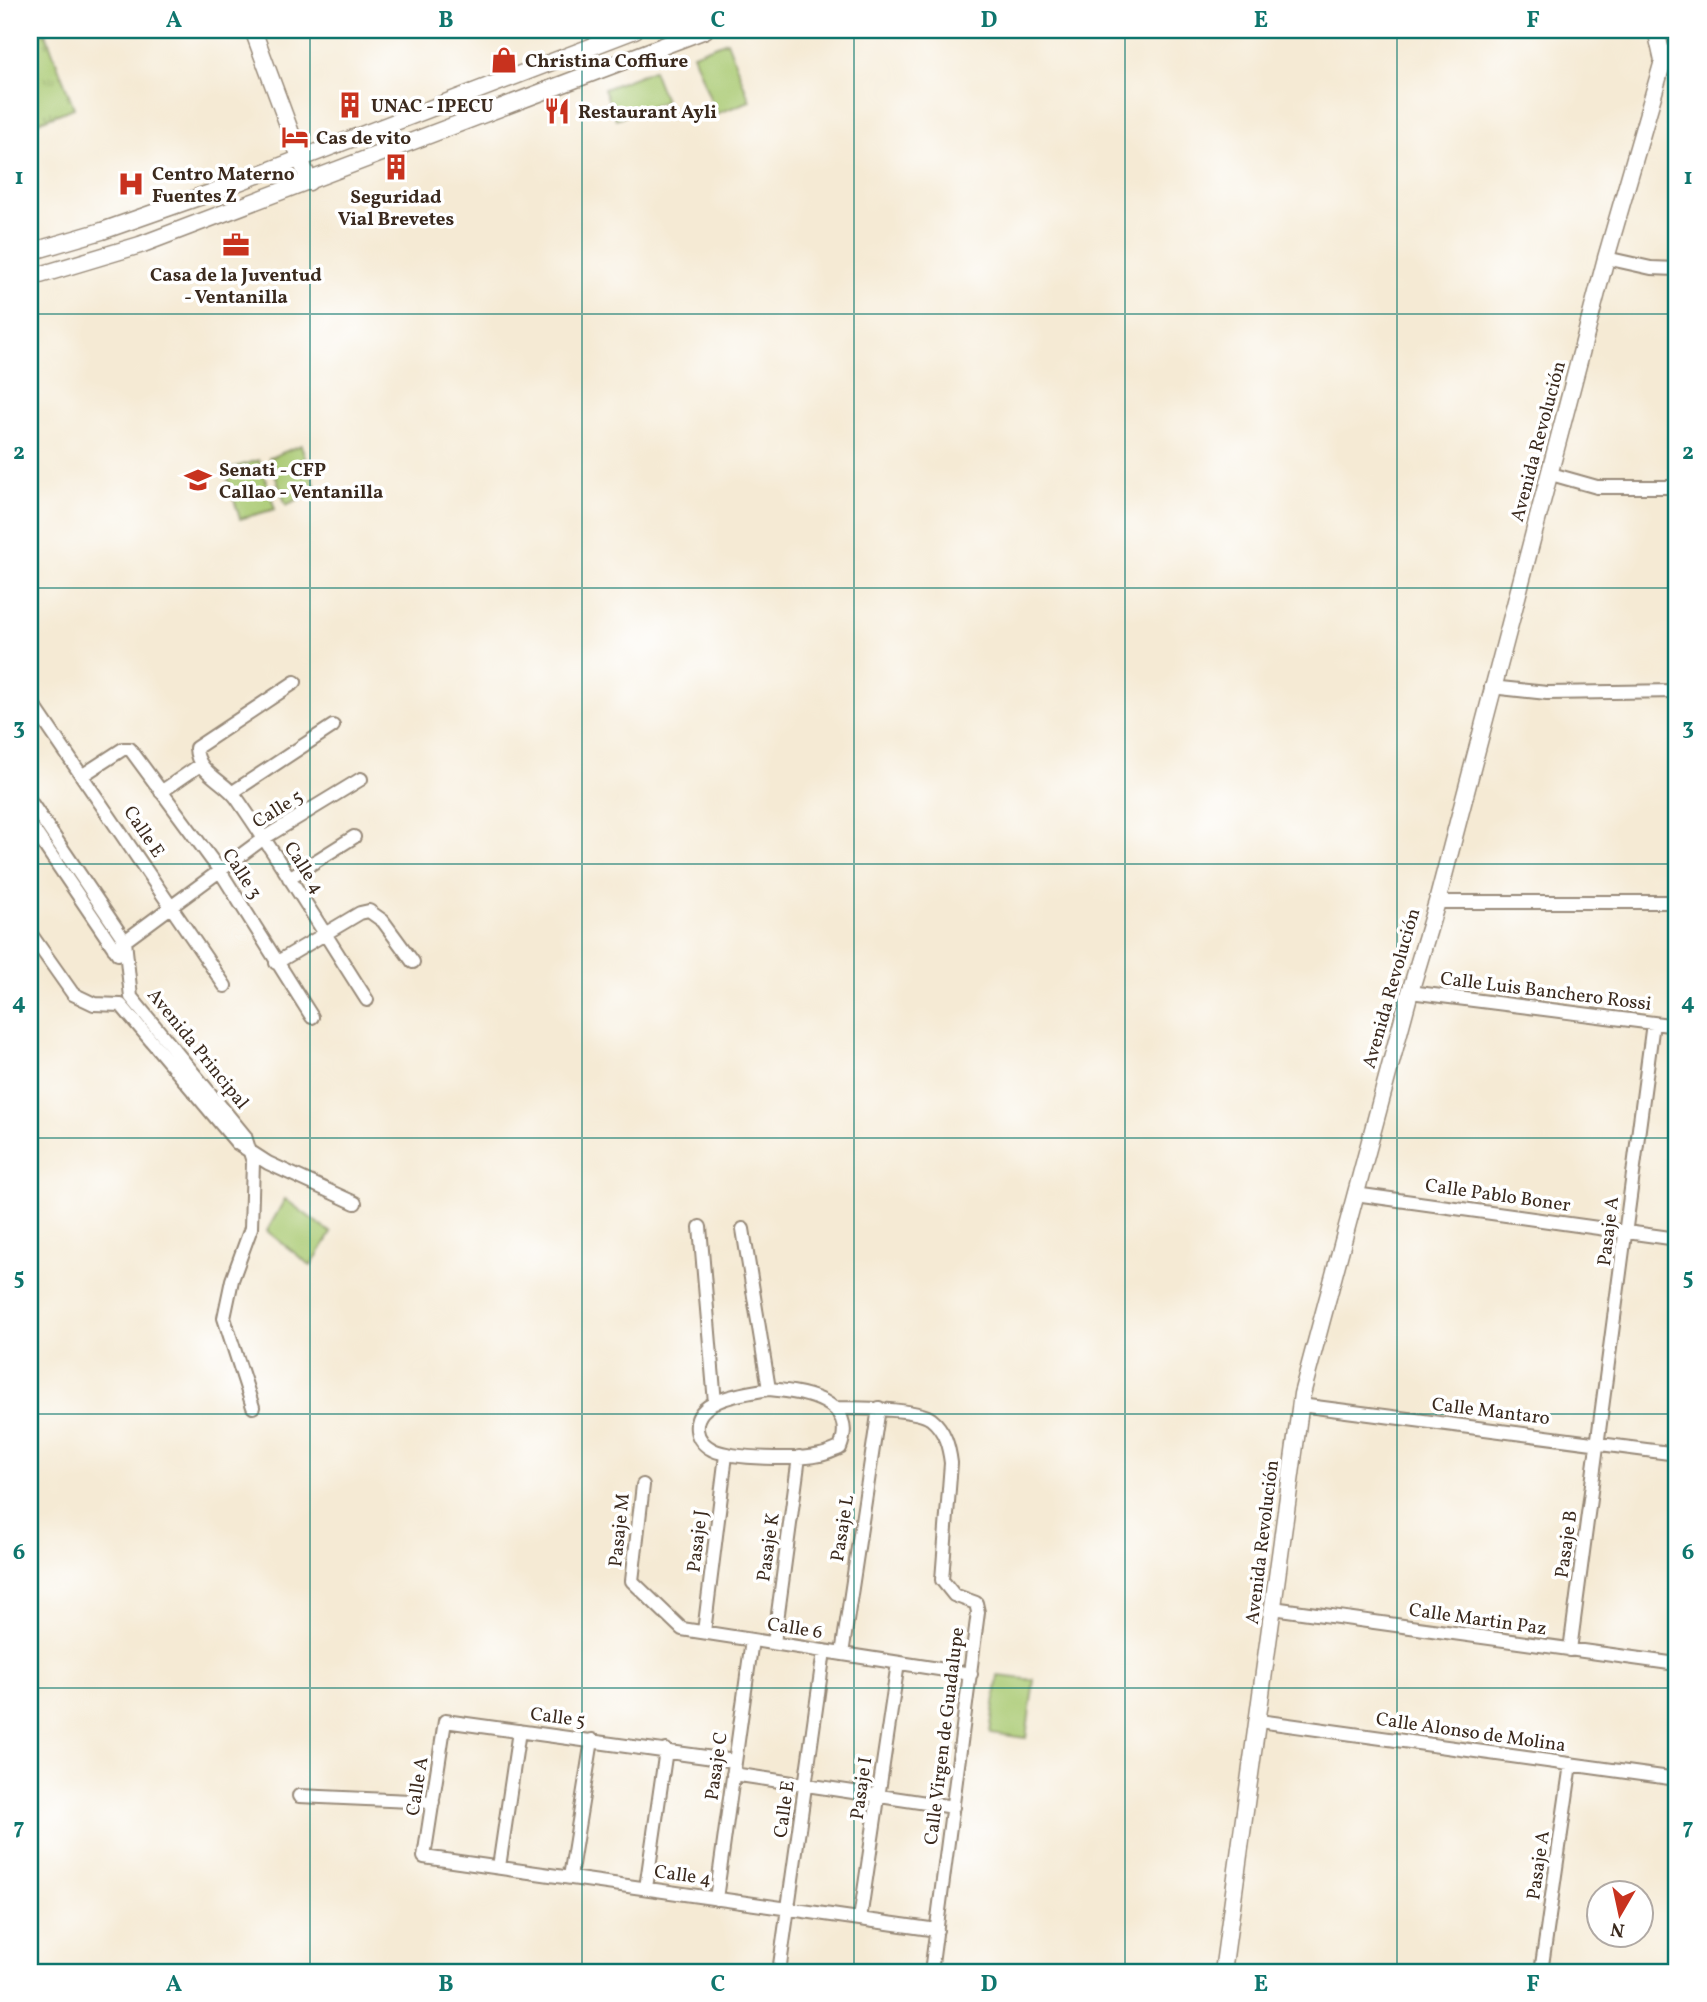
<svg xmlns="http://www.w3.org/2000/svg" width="1707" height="2002" font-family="Vollkorn,serif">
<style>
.park{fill:url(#park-tufts);stroke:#727a48;stroke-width:2}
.pitch{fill:#a9c971;stroke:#727a48;stroke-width:2}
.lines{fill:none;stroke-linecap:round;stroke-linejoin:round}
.street-casing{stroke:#988a79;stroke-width:16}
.secondary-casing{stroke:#988a79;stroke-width:19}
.street{stroke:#fff;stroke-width:12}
.secondary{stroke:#fff;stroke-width:16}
.grid{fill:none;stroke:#0f766e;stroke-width:2;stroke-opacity:0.55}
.labels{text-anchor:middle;stroke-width:7;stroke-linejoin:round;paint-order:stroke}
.poi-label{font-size:19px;font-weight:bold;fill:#3b2a1e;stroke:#fff;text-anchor:start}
.street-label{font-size:19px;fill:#3b2a1e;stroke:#fff}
.neatline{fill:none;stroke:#0f766e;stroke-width:2.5}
.grid-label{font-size:23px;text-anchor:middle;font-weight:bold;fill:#0f766e}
</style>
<defs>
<pattern id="park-tufts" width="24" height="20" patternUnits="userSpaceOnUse" patternTransform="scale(1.75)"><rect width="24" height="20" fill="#a9c971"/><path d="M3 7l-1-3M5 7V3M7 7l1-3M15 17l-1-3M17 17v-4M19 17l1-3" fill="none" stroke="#8ba35c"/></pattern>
</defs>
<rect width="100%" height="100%" fill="#fff"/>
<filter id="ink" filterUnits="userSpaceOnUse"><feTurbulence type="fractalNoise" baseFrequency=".0143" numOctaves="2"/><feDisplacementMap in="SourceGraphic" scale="14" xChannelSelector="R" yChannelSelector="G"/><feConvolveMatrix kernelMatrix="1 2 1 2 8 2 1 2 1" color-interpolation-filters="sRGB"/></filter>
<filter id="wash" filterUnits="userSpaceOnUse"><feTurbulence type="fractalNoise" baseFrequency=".00686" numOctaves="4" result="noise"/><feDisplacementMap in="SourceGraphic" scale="28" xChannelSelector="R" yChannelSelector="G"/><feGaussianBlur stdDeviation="1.57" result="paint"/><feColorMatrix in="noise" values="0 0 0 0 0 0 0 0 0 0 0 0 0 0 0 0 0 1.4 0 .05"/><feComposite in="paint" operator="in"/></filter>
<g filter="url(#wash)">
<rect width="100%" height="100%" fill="#f5ead4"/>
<path class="park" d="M 45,32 L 74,108 L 30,125 L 30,38 Z"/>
<path class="pitch" d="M 727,41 L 750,101 L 716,114 L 693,54 Z
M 653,70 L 665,101 L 616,119 L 604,89 Z
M 301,445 L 317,491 L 286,505 L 269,458 Z
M 259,460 L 275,509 L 240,519 L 225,470 Z
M 285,1199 L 331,1233 L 311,1266 L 267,1231 Z
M 998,1676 L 1034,1680 L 1026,1738 L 990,1733 Z"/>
</g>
<g filter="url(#ink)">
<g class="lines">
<g class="street-casing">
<path id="street" d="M 1606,258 L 1651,268 L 1677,269
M 1551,474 L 1597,487 L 1677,487
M 295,682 L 196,748 C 197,774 225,780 238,800 C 283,865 324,933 367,1000
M 1491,687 L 1547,693 L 1677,691
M 30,700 L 225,986
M 83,775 L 123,749 L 130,749 L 220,871 L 312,1017
M 161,792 L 200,765
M 233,792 L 333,726
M 30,801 L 125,941 L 131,997 L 245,1136 L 253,1162 L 251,1228 L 232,1280 L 224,1318 L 253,1407
M 30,824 L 118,954
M 289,878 L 354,837
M 1437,902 L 1677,902
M 30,933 L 73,994 L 94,1004 L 121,1005
M 114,949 L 264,838 L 361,779
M 276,963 L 360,913 L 369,911 L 383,921 L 413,962
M 1410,992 L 1677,1026
M 121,1005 L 237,1143 L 268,1163 L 355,1203
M 1355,1194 L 1677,1239
M 700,1227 L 715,1403
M 743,1229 L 769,1389
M 769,1389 C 803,1392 859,1400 840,1448 C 834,1450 827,1454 820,1455 C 798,1460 733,1459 713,1450 C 705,1446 698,1439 697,1430 C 693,1398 747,1393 769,1389 Z
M 1300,1405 L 1677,1454
M 834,1408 C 854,1408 916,1408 931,1419 C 945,1430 949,1447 951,1463 L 942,1580 L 954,1595 L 976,1603 L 978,1612 L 931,1972
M 643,1485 L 632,1581 L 682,1629 L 971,1674
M 1273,1608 L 1677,1664
M 704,1632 L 726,1455
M 774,1643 L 799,1457
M 1570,1650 L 1653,1023
M 842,1654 L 879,1408
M 1259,1721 L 1677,1779
M 735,1761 L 445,1721 L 424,1857 L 937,1930
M 733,1774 L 953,1807
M 299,1796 L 433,1802
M 499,1867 L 519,1731
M 570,1877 L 592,1740
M 646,1888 L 666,1750
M 716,1899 L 752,1640
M 860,1919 L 898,1663
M 779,1972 L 824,1651
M 1541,1972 L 1571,1764"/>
</g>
<g class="secondary-casing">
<path id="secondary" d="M 253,30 L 309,182
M 30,252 L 102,231 L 213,192 L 635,30
M 30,278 L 140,245 L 705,30
M 1223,1972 L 1302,1394 L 1410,992 L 1437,902 L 1606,258 L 1663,61 L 1656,30"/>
</g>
<use href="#street" class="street"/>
<use href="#secondary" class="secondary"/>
</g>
</g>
<path class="grid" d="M 310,30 L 310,1972M 582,30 L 582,1972M 854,30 L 854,1972M 1125,30 L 1125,1972M 1397,30 L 1397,1972M 30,314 L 1677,314M 30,588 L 1677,588M 30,864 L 1677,864M 30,1138 L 1677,1138M 30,1414 L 1677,1414M 30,1688 L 1677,1688"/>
<defs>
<g id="shop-bare" transform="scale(2.1)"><path d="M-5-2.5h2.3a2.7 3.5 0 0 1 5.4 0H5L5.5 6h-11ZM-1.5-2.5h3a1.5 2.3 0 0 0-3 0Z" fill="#c8321e" stroke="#fff" stroke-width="2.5" paint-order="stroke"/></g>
<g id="building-bare" transform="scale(2.1)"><path d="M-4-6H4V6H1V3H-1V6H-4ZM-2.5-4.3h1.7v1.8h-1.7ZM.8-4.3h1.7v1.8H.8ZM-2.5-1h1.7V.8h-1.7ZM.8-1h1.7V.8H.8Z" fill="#c8321e" stroke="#fff" stroke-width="2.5" paint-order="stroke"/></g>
<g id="restaurant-bare" transform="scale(2.1)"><path d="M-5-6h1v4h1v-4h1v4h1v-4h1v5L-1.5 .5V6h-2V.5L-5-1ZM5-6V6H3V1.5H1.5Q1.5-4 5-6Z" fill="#c8321e" stroke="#fff" stroke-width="2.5" paint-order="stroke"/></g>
<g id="hotel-bare" transform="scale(2.1)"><path d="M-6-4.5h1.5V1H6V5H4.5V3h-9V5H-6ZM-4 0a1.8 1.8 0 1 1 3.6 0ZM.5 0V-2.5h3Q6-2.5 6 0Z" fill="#c8321e" stroke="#fff" stroke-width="2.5" paint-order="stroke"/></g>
<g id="hospital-bare" transform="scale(2.1)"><path d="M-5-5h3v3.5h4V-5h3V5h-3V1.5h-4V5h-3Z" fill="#c8321e" stroke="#fff" stroke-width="2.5" paint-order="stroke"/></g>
<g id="office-bare" transform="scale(2.1)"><path d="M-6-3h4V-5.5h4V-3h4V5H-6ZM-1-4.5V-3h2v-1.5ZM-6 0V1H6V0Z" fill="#c8321e" stroke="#fff" stroke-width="2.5" paint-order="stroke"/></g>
<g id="university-bare" transform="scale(2.1)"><path d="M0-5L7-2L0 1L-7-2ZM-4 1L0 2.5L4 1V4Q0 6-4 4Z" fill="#c8321e" stroke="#fff" stroke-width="2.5" paint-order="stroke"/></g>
</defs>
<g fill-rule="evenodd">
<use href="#shop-bare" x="504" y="60"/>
<use href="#building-bare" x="350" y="105"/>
<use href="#restaurant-bare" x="557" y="111"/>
<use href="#hotel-bare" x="295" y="137"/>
<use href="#building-bare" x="396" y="167"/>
<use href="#hospital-bare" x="131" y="184"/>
<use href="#office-bare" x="236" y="245"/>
<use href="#university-bare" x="198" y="480"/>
</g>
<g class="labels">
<g class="poi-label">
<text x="525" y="67">Christina Coffiure</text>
<text x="371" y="112">UNAC - IPECU</text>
<text x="578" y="118">Restaurant Ayli</text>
<text x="316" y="144">Cas de vito</text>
<text x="152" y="180">Centro Materno<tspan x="152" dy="22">Fuentes Z</tspan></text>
<text x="396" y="203" text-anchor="middle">Seguridad<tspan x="396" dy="22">Vial Brevetes</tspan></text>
<text x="236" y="281" text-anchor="middle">Casa de la Juventud<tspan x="236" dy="22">- Ventanilla</tspan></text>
<text x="219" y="476">Senati - CFP<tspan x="219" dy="22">Callao - Ventanilla</tspan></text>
</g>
<g class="street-label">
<text transform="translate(1537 441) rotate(-75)" y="7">Avenida Revolución</text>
<text transform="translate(277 808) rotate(-32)" y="7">Calle 5</text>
<text transform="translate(145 831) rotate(56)" y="7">Calle E</text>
<text transform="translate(305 867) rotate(58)" y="7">Calle 4</text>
<text transform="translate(243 873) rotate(57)" y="7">Calle 3</text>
<text transform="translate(1390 988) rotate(-74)" y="7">Avenida Revolución</text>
<text transform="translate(1546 990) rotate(7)" y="7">Calle Luis Banchero Rossi</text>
<text transform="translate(199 1048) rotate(51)" y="7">Avenida Principal</text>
<text transform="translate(1498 1194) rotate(8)" y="7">Calle Pablo Boner</text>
<text transform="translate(1607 1231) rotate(-83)" y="7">Pasaje A</text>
<text transform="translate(1491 1410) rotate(7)" y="7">Calle Mantaro</text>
<text transform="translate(841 1528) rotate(-81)" y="7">Pasaje L</text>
<text transform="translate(618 1530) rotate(-84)" y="7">Pasaje M</text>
<text transform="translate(696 1541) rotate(-83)" y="7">Pasaje J</text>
<text transform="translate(1261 1542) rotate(-83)" y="7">Avenida Revolución</text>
<text transform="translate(1565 1544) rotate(-82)" y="7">Pasaje B</text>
<text transform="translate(767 1547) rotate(-82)" y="7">Pasaje K</text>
<text transform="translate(1478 1618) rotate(8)" y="7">Calle Martin Paz</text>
<text transform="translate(795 1627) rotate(9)" y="7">Calle 6</text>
<text transform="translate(558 1716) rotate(7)" y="7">Calle 5</text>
<text transform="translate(1471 1731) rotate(8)" y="7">Calle Alonso de Molina</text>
<text transform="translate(943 1736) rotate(-83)" y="7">Calle Virgen de Guadalupe</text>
<text transform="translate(715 1766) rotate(-82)" y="7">Pasaje C</text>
<text transform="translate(416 1786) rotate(-81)" y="7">Calle A</text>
<text transform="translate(860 1788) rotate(-82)" y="7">Pasaje I</text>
<text transform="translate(783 1809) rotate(-82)" y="7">Calle E</text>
<text transform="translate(1537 1865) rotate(-82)" y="7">Pasaje A</text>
<text transform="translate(683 1874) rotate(8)" y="7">Calle 4</text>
</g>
</g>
<rect width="1707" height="2002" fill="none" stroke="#fff" stroke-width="77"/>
<g transform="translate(1620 1914) rotate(189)"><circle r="33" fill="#ffffff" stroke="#b1aaa5" stroke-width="2"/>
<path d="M0-5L12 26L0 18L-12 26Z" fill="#c8321e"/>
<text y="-10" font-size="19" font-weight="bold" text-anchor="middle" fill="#3b2a1e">N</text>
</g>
<rect x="38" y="38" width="1630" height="1926" class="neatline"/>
<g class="grid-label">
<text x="174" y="27">A</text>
<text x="446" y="27">B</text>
<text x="718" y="27">C</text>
<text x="989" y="27">D</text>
<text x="1261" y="27">E</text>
<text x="1533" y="27">F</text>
<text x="19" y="184">1</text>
<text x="1688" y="184">1</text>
<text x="19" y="459">2</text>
<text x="1688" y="459">2</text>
<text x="19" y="734">3</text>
<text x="1688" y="734">3</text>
<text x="19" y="1009">4</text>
<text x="1688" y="1009">4</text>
<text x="19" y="1284">5</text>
<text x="1688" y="1284">5</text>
<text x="19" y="1559">6</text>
<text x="1688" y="1559">6</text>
<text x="19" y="1834">7</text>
<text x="1688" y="1834">7</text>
<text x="174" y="1991">A</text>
<text x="446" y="1991">B</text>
<text x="718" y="1991">C</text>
<text x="989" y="1991">D</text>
<text x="1261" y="1991">E</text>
<text x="1533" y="1991">F</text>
</g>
</svg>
